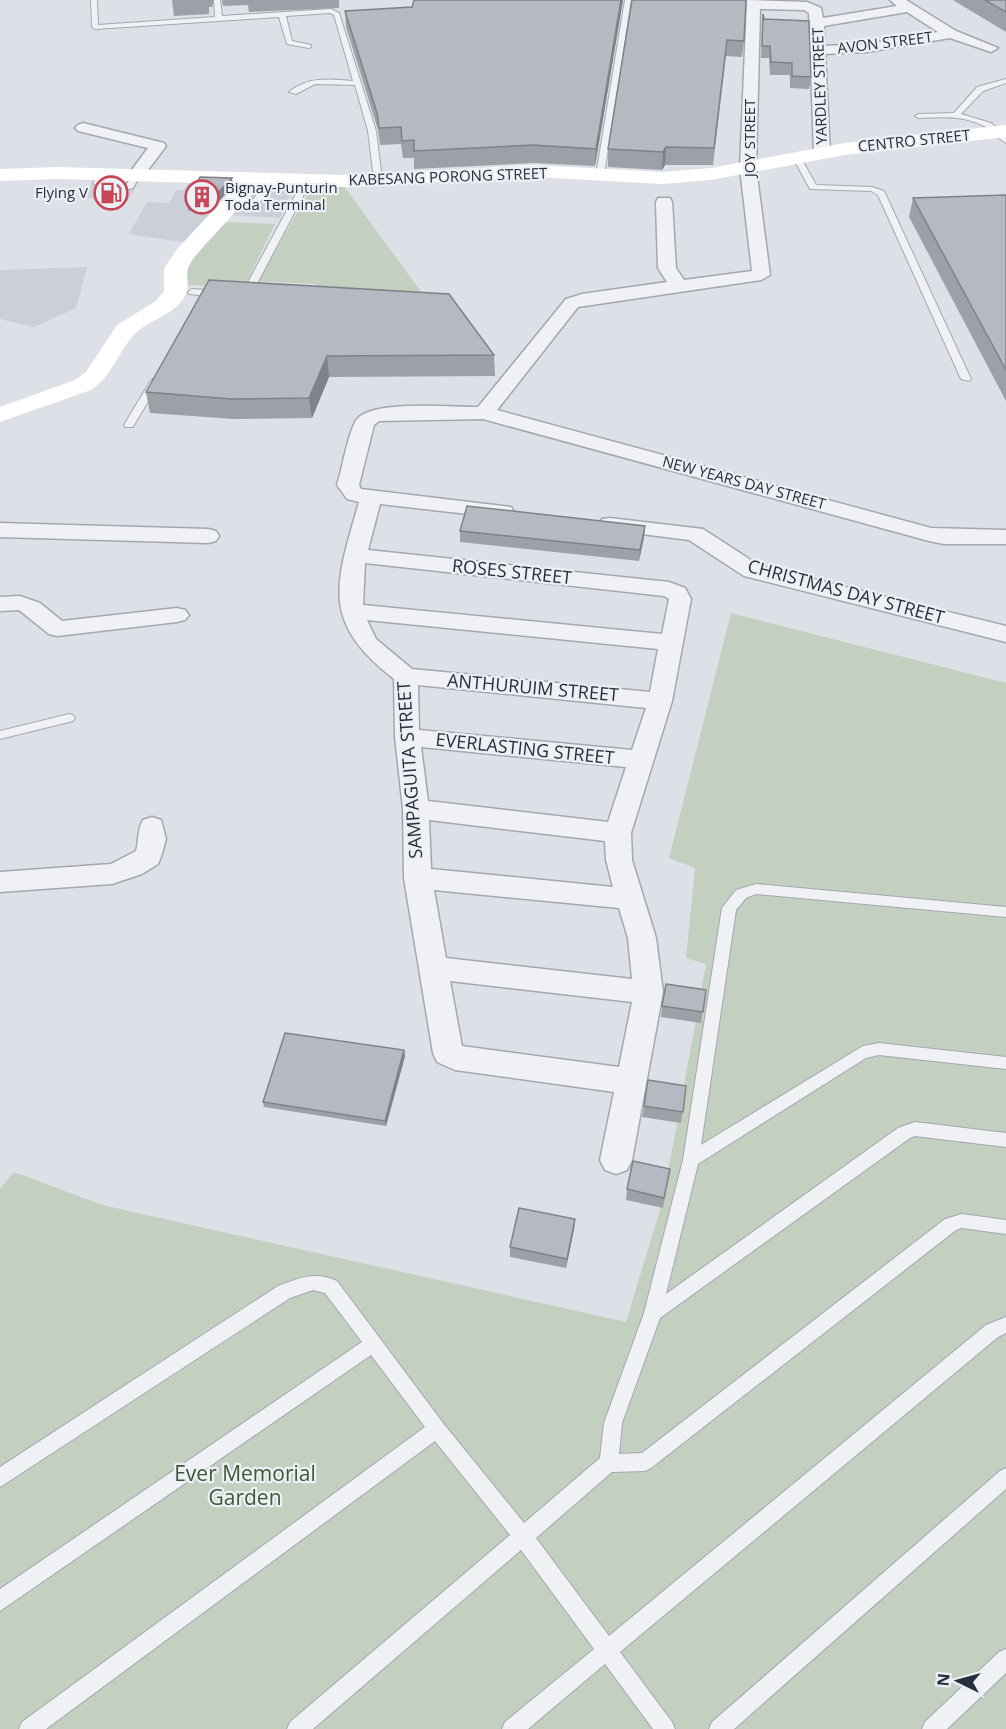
<svg xmlns="http://www.w3.org/2000/svg" width="1006" height="1729" font-family="'Open Sans',sans-serif">
<style>
.built{fill:#cbcfd8}
.green{fill:#c3cfbf}
.lines{fill:none;stroke-linecap:round;stroke-linejoin:round}
.service-casing{stroke:#a3a7b0;stroke-width:2}
.minor-casing{stroke:#a3a7b0;stroke-width:3}
.service{fill:#eff1f5;fill-rule:evenodd}
.minor{fill:#eff1f5;fill-rule:evenodd}
.secondary{fill:#fff;fill-rule:evenodd}
.wall{fill:#9ca0a7}
.shaded-wall{fill:#7f8288}
.building{fill:#b5bac2;stroke:#7f8288;stroke-width:1.5}
.labels{text-anchor:middle;stroke-width:4.5;stroke-linejoin:round;paint-order:stroke}
.far-street-label{font-size:15px;fill:#272e3c;stroke:#eceff4}
.far-poi-label{font-size:15px;fill:#272e3c;stroke:#eceff4;text-anchor:start}
.street-label{font-size:18px;fill:#272e3c;stroke:#eceff4}
.near-park-label{font-size:21px;fill:#3b5736;stroke:#eceff4}
</style>
<rect width="100%" height="100%" fill="#dde0e6"/>
<path class="built" d="M 95,179 L 140,180 L 128,200 L 81,198 Z
M 189,182 L 203,183 L 188,210 L 216,212 L 188,243 L 129,234 L 147,202 L 169,203 L 176,190 L 184,190 Z
M 295,185 L 280,218 L 233,215 L 260,186 Z
M 87,267 L 76,308 L 34,327 L 0,319 L 0,270 Z"/>
<path class="green" d="M 313,185 L 343,185 L 430,304 L 316,297 L 316,284 L 258,281 Z
M 221,222 L 275,224 L 244,287 L 188,285 L 186,270 Z
M 731,613 L 1006,683 L 1006,1729 L 0,1729 L 0,1189 L 14,1172 L 102,1205 L 626,1322 L 663,1200 L 706,964 L 686,958 L 695,868 L 669,858 Z"/>
<g class="lines">
<g class="service-casing">
<path id="service" d="M 91,0 L 97,0 L 98,25 L 215,17 L 214,0 L 220,0 L 222,16 L 331,9 L 339,13 L 376,131 L 382,179 L 378,181 L 374,179 L 368,131 L 355,85 L 315,84 L 296,94 L 289,92 C 307,76 331,79 353,81 L 334,15 L 330,13 L 286,16 L 292,41 L 311,45 L 311,47 L 309,48 L 287,44 L 279,17 L 95,29 L 92,27 Z
M 625,0 L 631,0 L 604,175 L 600,177 L 596,175 Z
M 1006,79 L 1006,83 L 983,91 L 961,114 L 991,123 L 1006,136 L 1006,143 C 998,139 992,130 984,126 C 964,115 941,117 919,118 L 915,116 L 919,114 L 954,113 L 977,87 Z
M 794,156 L 800,156 L 816,185 L 872,187 L 884,191 L 971,379 L 969,381 L 961,379 L 878,195 L 871,191 L 810,189 L 793,158 Z
M 99,173 L 106,175 L 101,182 L 109,188 L 109,192 L 103,192 L 93,183 Z
M 133,173 L 140,175 L 133,188 L 117,192 L 117,188 L 127,184 Z
M 268,178 L 275,180 L 261,201 L 253,207 L 238,210 L 224,207 L 252,201 Z
M 304,179 L 311,181 L 251,295 L 243,297 L 241,295 Z
M 192,289 L 220,291 L 224,294 L 220,297 L 189,294 L 188,292 Z
M 156,377 L 161,380 L 134,425 L 133,427 L 125,427 L 124,425 L 151,380 Z
M 69,714 L 73,715 L 75,718 L 73,721 L 0,739 L 0,731 Z
M 756,884 L 1006,907 L 1006,917 L 756,894 L 746,898 L 736,910 L 701,1145 L 863,1046 L 879,1043 L 1006,1057 L 1006,1069 L 879,1055 L 866,1058 L 698,1164 L 666,1294 L 898,1128 L 915,1122 L 1006,1133 L 1006,1147 L 915,1136 L 910,1138 L 660,1318 L 622,1423 L 619,1454 L 642,1453 L 945,1219 L 962,1214 L 1006,1220 L 1006,1234 L 962,1228 L 956,1230 L 651,1468 L 645,1471 L 612,1472 L 536,1538 L 609,1636 L 986,1325 L 1006,1317 L 1006,1333 L 998,1337 L 620,1652 L 672,1722 L 675,1729 L 653,1729 L 605,1664 L 528,1729 L 502,1729 L 505,1722 L 594,1649 L 521,1550 L 313,1729 L 287,1729 L 290,1722 L 510,1535 L 435,1441 L 46,1729 L 19,1729 L 22,1722 L 425,1427 L 371,1355 L 0,1611 L 0,1589 L 362,1342 L 325,1293 L 313,1290 L 290,1298 L 0,1487 L 0,1467 L 278,1286 C 300,1278 315,1271 337,1281 L 443,1423 L 524,1523 L 600,1458 L 604,1423 L 644,1313 L 683,1160 L 722,908 L 736,890 Z
M 1006,1468 L 1006,1489 L 734,1729 L 709,1729 L 712,1722 L 1000,1471 Z
M 1006,1649 L 1006,1673 L 947,1729 L 922,1729 L 925,1722 L 999,1652 Z"/>
</g>
<g class="minor-casing">
<path id="minor" d="M 747,0 L 807,2 L 821,8 L 823,18 L 897,6 L 890,0 L 906,0 L 956,31 L 998,48 L 991,52 L 950,38 L 867,52 L 825,54 L 830,153 L 822,158 L 814,153 L 809,13 L 804,10 L 760,9 L 756,168 L 770,275 L 761,280 L 578,307 L 497,410 L 931,528 L 1006,530 L 1006,544 L 944,544 L 929,541 L 483,419 L 379,421 L 374,425 L 359,485 L 361,489 L 503,506 L 511,507 L 514,512 L 511,517 L 503,518 L 380,504 L 368,550 L 669,582 L 685,588 L 691,599 L 672,701 L 631,833 L 632,860 L 656,938 L 663,992 L 632,1160 L 627,1170 L 616,1174 L 605,1170 L 600,1160 L 614,1092 L 455,1070 L 437,1062 L 433,1053 L 404,878 L 403,809 L 395,737 L 394,679 C 319,621 336,583 359,502 L 347,499 L 337,485 C 342,470 349,427 358,418 C 375,400 453,407 478,407 L 566,299 L 582,294 L 667,282 L 658,268 L 656,202 L 658,198 L 670,198 L 672,202 L 676,268 L 684,280 L 752,271 L 740,168 ZM 907,12 L 938,32 L 867,44 L 824,46 L 824,26 ZM 365,563 L 664,596 L 669,599 L 662,634 L 363,605 ZM 367,620 L 658,649 L 650,692 L 412,669 L 376,639 ZM 418,685 L 646,708 L 632,750 L 419,730 ZM 421,747 L 626,767 L 608,822 L 428,801 ZM 429,820 L 605,841 L 606,860 L 613,887 L 431,869 ZM 434,890 L 619,908 L 628,938 L 632,979 L 446,958 ZM 450,981 L 632,1002 L 619,1067 L 462,1046 Z
M 83,123 L 164,143 L 166,146 L 142,178 L 130,178 L 128,175 L 148,148 L 78,131 L 75,128 L 78,125 Z
M 610,518 L 703,529 L 760,566 L 1006,626 L 1006,642 L 744,576 L 689,540 L 602,529 L 599,524 L 602,519 Z
M 0,523 L 208,529 L 216,531 L 219,536 L 216,541 L 208,543 L 0,537 Z
M 20,596 L 40,603 L 62,621 L 177,608 L 185,610 L 189,615 L 185,620 L 177,622 L 57,636 L 49,634 L 19,610 L 0,611 L 0,597 Z
M 152,817 L 161,820 L 166,839 L 161,857 L 158,864 L 142,874 L 112,884 L 0,892 L 0,872 L 111,864 L 136,851 C 139,841 137,829 143,820 Z"/>
</g>
<use href="#service" class="service"/>
<use href="#minor" class="minor"/>
<path class="secondary" d="M 1006,125 L 1006,137 L 845,155 L 711,180 L 662,184 L 533,177 L 346,187 L 260,185 L 193,258 C 182,275 191,279 186,293 C 177,316 147,319 133,336 C 117,354 112,376 91,390 L 0,422 L 0,407 L 75,380 L 86,372 L 117,325 L 156,301 L 164,291 L 164,269 L 177,249 L 238,184 L 57,179 L 0,181 L 0,169 L 57,167 L 346,175 L 533,165 L 662,172 L 711,168 L 845,143 Z"/>
</g>
<path class="wall" d="M 172,0 L 214,0 L 212,7 L 209,7 L 209,14 L 174,16 Z
M 222,0 L 339,0 L 339,8 L 249,12 L 248,5 L 223,6 Z
M 414,0 L 623,0 L 595,166 L 533,163 L 414,169 L 414,158 L 403,158 L 401,144 L 380,145 L 378,130 L 346,27 L 345,11 L 412,7 Z
M 632,0 L 744,41 L 742,57 L 726,56 L 713,165 L 665,165 L 662,170 L 608,167 L 608,149 Z
M 953,0 L 1006,0 L 1006,32 Z
M 763,14 L 764,19 L 811,77 L 809,89 L 790,88 L 790,75 L 770,75 L 769,58 L 761,58 L 762,26 Z
M 233,186 L 209,212 L 188,211 L 187,202 Z
M 1006,195 L 1006,401 L 909,217 L 913,198 Z
M 209,280 L 494,355 L 495,376 L 329,377 L 312,418 L 234,419 L 150,413 L 146,392 Z
M 645,526 L 644,537 L 639,561 L 460,542 L 460,531 Z
M 706,990 L 701,1023 L 661,1017 L 662,1006 Z
M 404,1050 L 405,1056 L 386,1126 L 264,1107 L 263,1102 Z
M 686,1086 L 681,1123 L 642,1117 L 644,1106 Z
M 670,1169 L 663,1208 L 626,1200 L 627,1189 Z
M 575,1219 L 574,1229 L 566,1268 L 510,1257 L 510,1247 Z"/>
<path class="shaded-wall" d="M 621,0 L 623,0 L 595,166 L 596,149 Z
M 666,147 L 665,165 L 662,170 L 663,152 Z
M 232,178 L 233,186 L 209,212 L 208,203 Z
M 327,356 L 329,377 L 312,418 L 309,398 Z
M 645,526 L 644,537 L 639,561 L 640,550 Z
M 404,1050 L 405,1056 L 386,1126 L 385,1121 Z
M 575,1219 L 574,1229 L 566,1268 L 567,1259 Z"/>
<path class="building" d="M 414,0 L 621,0 L 596,149 L 533,145 L 414,151 L 414,140 L 402,141 L 401,127 L 379,128 L 377,113 L 345,11 L 412,7 Z
M 632,0 L 746,0 L 744,41 L 727,40 L 714,148 L 666,147 L 663,152 L 608,149 Z
M 985,0 L 1006,0 L 1006,12 Z
M 763,14 L 764,19 L 809,21 L 811,77 L 792,76 L 792,63 L 771,62 L 770,46 L 762,46 Z
M 200,177 L 232,178 L 208,203 L 187,202 Z
M 1006,195 L 1006,370 L 913,198 Z
M 209,280 L 449,294 L 494,355 L 327,356 L 309,398 L 231,399 L 146,392 Z
M 467,506 L 645,526 L 640,550 L 460,531 Z
M 666,984 L 706,990 L 703,1012 L 662,1006 Z
M 285,1033 L 404,1050 L 385,1121 L 263,1102 Z
M 648,1080 L 686,1086 L 683,1112 L 644,1106 Z
M 633,1161 L 670,1169 L 664,1198 L 627,1189 Z
M 519,1208 L 575,1219 L 567,1259 L 510,1247 Z"/>
<defs>
<g id="fuel-ring" transform="scale(1.725)"><circle r="9.5" fill="#eceff4" stroke="#c64758" stroke-width="1.5"/><path d="M-5.5-6h7V0h2V4h1.3V-2.5L3-4.5l.8-.8L6-3V5H2.5V1h-1V6h-7ZM-4.2-4.7v3.2H.2V-4.7Z" fill="#c64758"/></g>
<g id="building-ring" transform="scale(1.725)"><circle r="9.5" fill="#eceff4" stroke="#c64758" stroke-width="1.5"/><path d="M-4-6H4V6H1V3H-1V6H-4ZM-2.5-4.3h1.7v1.8h-1.7ZM.8-4.3h1.7v1.8H.8ZM-2.5-1h1.7V.8h-1.7ZM.8-1h1.7V.8H.8Z" fill="#c64758"/></g>
</defs>
<g fill-rule="evenodd">
<use href="#fuel-ring" x="111" y="193"/>
<use href="#building-ring" x="202" y="197"/>
</g>
<g class="labels">
<g class="far-street-label">
<text transform="translate(885 43) rotate(-7)" y="5">AVON STREET</text>
<text transform="translate(820 86) rotate(-92)" y="5">YARDLEY STREET</text>
<text transform="translate(750 138) rotate(-90)" y="5">JOY STREET</text>
<text transform="translate(914 141) rotate(-6)" y="5">CENTRO STREET</text>
<text transform="translate(448 177) rotate(-2)" y="5">KABESANG PORONG STREET</text>
<text transform="translate(744 483) rotate(15)" y="5">NEW YEARS DAY STREET</text>
</g>
<g class="far-poi-label">
<text x="225" y="193">Bignay-Punturin<tspan x="225" dy="17">Toda Terminal</tspan></text>
<text x="88" y="198" text-anchor="end">Flying V</text>
</g>
<g class="street-label">
<text transform="translate(512 572) rotate(6)" y="6">ROSES STREET</text>
<text transform="translate(846 592) rotate(15)" y="6">CHRISTMAS DAY STREET</text>
<text transform="translate(533 688) rotate(5)" y="6">ANTHURUIM STREET</text>
<text transform="translate(525 749) rotate(6)" y="6">EVERLASTING STREET</text>
<text transform="translate(410 770) rotate(-94)" y="6">SAMPAGUITA STREET</text>
</g>
<g class="near-park-label">
<text x="245" y="1481">Ever Memorial<tspan x="245" dy="24">Garden</tspan></text>
</g>
</g>
<g transform="translate(958 1681) rotate(275)" stroke="#eceff4" stroke-width="4.5" paint-order="stroke">
<path d="M0-4.5L10 22L0 15L-10 22Z" fill="#272e3c"/>
<text y="-9" font-size="16" font-weight="bold" text-anchor="middle" fill="#272e3c">N</text>
</g>
</svg>
